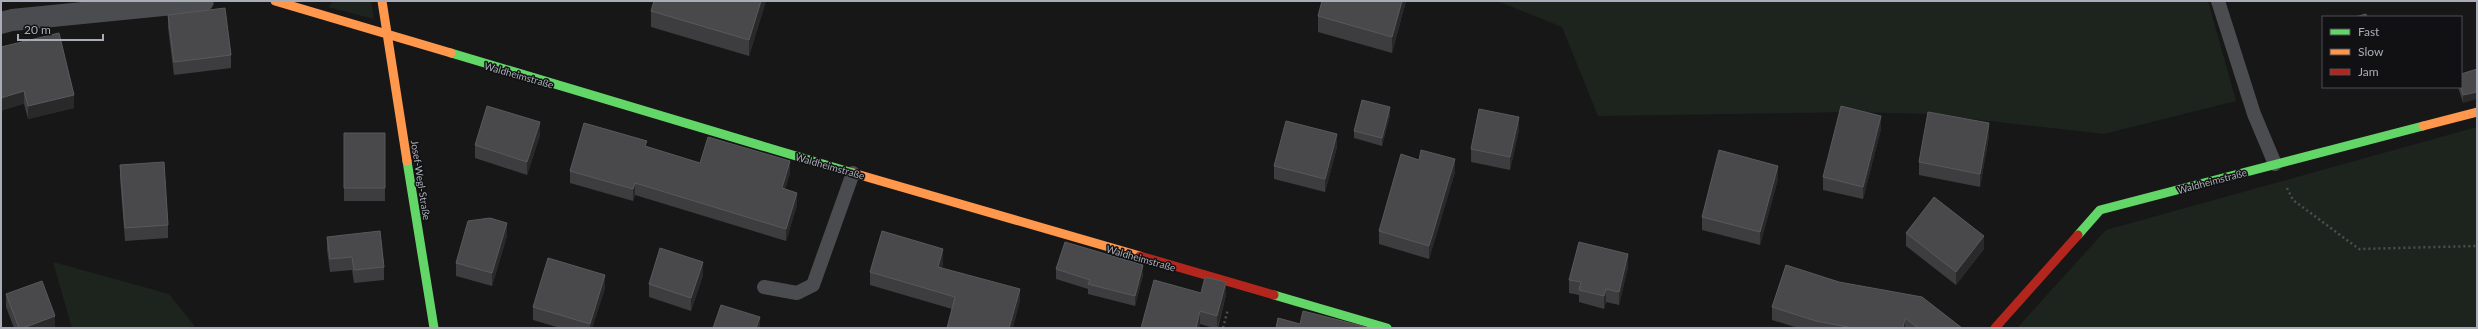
<svg xmlns="http://www.w3.org/2000/svg" width="2478" height="329" font-family="Lato,sans-serif">
<style>
.green{fill:#1d241e}
.lines{fill:none;stroke-linecap:round;stroke-linejoin:round}
.path{stroke:#4d4e52;stroke-width:2.5;stroke-dasharray:2 3;stroke-linecap:butt}
.lane{stroke:#4b4c50;stroke-width:14}
.street{stroke:#4b4c50;stroke-width:22}
.fast{stroke:#63d668;stroke-width:9}
.slow{stroke:#ff974d;stroke-width:9}
.jam{stroke:#b3261e;stroke-width:9}
.wall{fill:#3d3d3f}
.shaded-wall{fill:#29292a}
.building{fill:#49494c;stroke:#58595d}
.labels{text-anchor:middle;stroke-width:3;stroke-linejoin:round;paint-order:stroke}
.street-label{font-size:10px;fill:#a8adb8;stroke:#111113}
</style>
<rect width="100%" height="100%" fill="#171717"/>
<path class="green" d="M 334,1 L 371,1 L 374,19 L 328,7 Z
M 1497,1 L 2208,1 L 2236,101 L 2104,134 L 1927,114 L 1852,112 L 1598,116 L 1562,27 Z
M 2477,127 L 2477,328 L 2017,328 L 2106,230 Z
M 53,262 L 169,294 L 196,328 L 72,328 Z"/>
<g class="lines">
<path class="path" d="M 2287,188 L 2293,200 L 2359,249 L 2477,246
M 1223,328 L 1228,309"/>
<path class="lane" d="M 2218,1 L 2254,114 L 2275,164
M 764,287 L 797,293 L 813,285 L 853,173"/>
<path class="street" d="M 1,23 L 12,20 L 203,1"/>
<path class="fast" d="M 451,53 L 853,173
M 407,161 L 434,328
M 2078,235 L 2100,210 L 2423,126
M 1274,295 L 1387,328"/>
<path class="slow" d="M 275,1 L 451,53
M 382,1 L 407,161
M 2423,126 L 2477,112
M 853,173 L 1140,256"/>
<path class="jam" d="M 1140,256 L 1274,295
M 1995,328 L 2078,235"/>
</g>
<path class="wall" d="M 654,1 L 766,1 L 749,56 L 651,27 L 651,11 Z
M 1406,1 L 1392,53 L 1318,32 L 1318,16 Z
M 168,15 L 231,55 L 231,68 L 174,75 L 168,28 Z
M 1,47 L 74,108 L 28,119 L 24,104 Z
M 2477,69 L 2463,103 L 2458,87 L 2461,87 Z
M 1390,115 L 1382,146 L 1354,138 L 1354,131 Z
M 1881,129 L 1863,199 L 1823,190 L 1823,177 Z
M 1519,130 L 1510,170 L 1471,162 L 1471,149 Z
M 344,133 L 385,133 L 385,201 L 344,201 Z
M 540,135 L 527,175 L 475,158 L 475,145 Z
M 1989,136 L 1980,187 L 1919,175 L 1919,162 Z
M 647,147 L 700,163 L 790,173 L 785,189 L 797,205 L 786,241 L 635,195 L 633,201 L 570,183 L 570,171 Z
M 1337,147 L 1325,192 L 1274,179 L 1274,166 Z
M 120,165 L 168,225 L 168,238 L 125,241 L 120,178 Z
M 1455,172 L 1429,259 L 1379,244 L 1379,231 Z
M 1778,179 L 1760,245 L 1702,230 L 1702,217 Z
M 1906,233 L 1984,249 L 1956,285 L 1906,246 Z
M 507,236 L 492,286 L 456,276 L 456,263 Z
M 327,237 L 384,267 L 384,280 L 354,283 L 352,270 L 330,272 L 327,250 Z
M 943,262 L 942,268 L 1020,302 L 952,309 L 870,285 L 870,272 Z
M 1786,265 L 1962,328 L 1798,328 L 1772,320 L 1772,307 Z
M 1628,267 L 1619,305 L 1606,302 L 1604,309 L 1579,302 L 1579,295 L 1569,293 L 1569,280 Z
M 1056,269 L 1143,275 L 1135,306 L 1088,294 L 1088,289 L 1056,279 Z
M 703,275 L 691,311 L 649,297 L 649,284 Z
M 605,288 L 592,328 L 560,328 L 533,320 L 533,307 Z
M 1201,293 L 1226,295 L 1218,328 L 1214,328 L 1200,324 L 1199,328 L 1141,328 Z
M 6,294 L 55,328 L 14,328 L 6,307 Z"/>
<path class="shaded-wall" d="M 761,1 L 766,1 L 749,56 L 749,40 Z
M 1402,1 L 1406,1 L 1392,53 L 1392,37 Z
M 24,91 L 24,104 L 1,111 L 1,98 Z
M 2477,92 L 2477,99 L 2463,103 L 2463,95 Z
M 74,95 L 74,108 L 28,119 L 28,106 Z
M 1390,107 L 1390,115 L 1382,146 L 1382,138 Z
M 1881,116 L 1881,129 L 1863,199 L 1863,187 Z
M 1519,117 L 1519,130 L 1510,170 L 1510,157 Z
M 540,122 L 540,135 L 527,175 L 527,162 Z
M 1989,123 L 1989,136 L 1980,187 L 1980,174 Z
M 1337,134 L 1337,147 L 1325,192 L 1325,179 Z
M 1455,159 L 1455,172 L 1429,259 L 1429,246 Z
M 790,161 L 790,173 L 782,201 L 782,188 Z
M 1778,166 L 1778,179 L 1760,245 L 1760,232 Z
M 635,183 L 635,195 L 633,201 L 633,189 Z
M 797,193 L 797,205 L 786,241 L 786,229 Z
M 507,223 L 507,236 L 492,286 L 492,273 Z
M 1984,236 L 1984,249 L 1956,285 L 1956,272 Z
M 943,249 L 943,262 L 938,280 L 938,267 Z
M 1628,254 L 1628,267 L 1619,305 L 1619,292 Z
M 703,262 L 703,275 L 691,311 L 691,298 Z
M 1143,265 L 1143,275 L 1135,306 L 1135,296 Z
M 605,275 L 605,288 L 592,328 L 590,328 L 590,324 Z
M 1226,282 L 1226,295 L 1217,328 L 1217,316 Z
M 1020,289 L 1020,302 L 1013,328 L 1009,328 Z
M 1606,289 L 1606,302 L 1604,309 L 1604,296 Z
M 1200,311 L 1200,324 L 1199,328 L 1196,328 Z
M 55,316 L 55,328 L 23,328 Z
M 760,317 L 760,328 L 756,328 Z
M 1905,318 L 1905,328 L 1903,328 Z"/>
<path class="building" d="M 654,1 L 761,1 L 749,40 L 651,11 Z
M 1322,1 L 1402,1 L 1392,37 L 1318,16 Z
M 225,8 L 231,55 L 174,62 L 168,15 Z
M 2366,14 L 2367,17 L 2355,17 Z
M 59,33 L 74,95 L 28,106 L 24,91 L 1,98 L 1,47 Z
M 2477,69 L 2477,92 L 2463,95 L 2461,87 L 2461,74 Z
M 1362,100 L 1390,107 L 1382,138 L 1354,131 Z
M 487,106 L 540,122 L 527,162 L 475,145 Z
M 1841,106 L 1881,116 L 1863,187 L 1823,177 Z
M 1479,109 L 1519,117 L 1510,157 L 1471,149 Z
M 1928,112 L 1989,123 L 1980,174 L 1919,162 Z
M 1286,121 L 1337,134 L 1325,179 L 1274,166 Z
M 584,123 L 647,141 L 645,146 L 700,163 L 708,137 L 790,161 L 782,188 L 797,193 L 786,229 L 635,183 L 633,189 L 570,171 Z
M 344,133 L 385,133 L 385,188 L 344,188 Z
M 1421,150 L 1455,159 L 1429,246 L 1379,231 L 1401,154 L 1419,160 Z
M 1719,150 L 1778,166 L 1760,232 L 1702,217 Z
M 164,162 L 168,225 L 125,228 L 120,165 Z
M 1934,197 L 1984,236 L 1956,272 L 1906,233 Z
M 490,218 L 507,223 L 492,273 L 456,263 L 468,221 Z
M 380,231 L 384,267 L 354,270 L 352,257 L 330,259 L 327,237 Z
M 882,231 L 943,249 L 938,267 L 1020,289 L 1009,328 L 947,328 L 955,297 L 870,272 Z
M 1065,242 L 1143,265 L 1135,296 L 1088,284 L 1090,280 L 1056,269 Z
M 1579,242 L 1628,254 L 1619,292 L 1606,289 L 1604,296 L 1579,290 L 1581,282 L 1569,280 Z
M 660,248 L 703,262 L 691,298 L 649,284 Z
M 548,258 L 605,275 L 590,324 L 533,307 Z
M 1786,265 L 1839,282 L 1922,297 L 1962,328 L 1918,328 L 1905,318 L 1903,328 L 1853,328 L 1816,321 L 1772,307 Z
M 1205,277 L 1226,282 L 1217,316 L 1200,311 L 1196,328 L 1141,328 L 1154,280 L 1201,293 Z
M 42,281 L 55,316 L 23,328 L 19,328 L 6,294 Z
M 721,305 L 760,317 L 756,328 L 713,328 Z
M 1303,311 L 1366,327 L 1366,328 L 1276,328 L 1278,318 L 1300,324 Z"/>
<g class="labels">
<g class="street-label">
<text transform="translate(519 75) rotate(16)" y="4">Waldheimstraße</text>
<text transform="translate(830 166) rotate(16)" y="4">Waldheimstraße</text>
<text transform="translate(421 180) rotate(81)" y="4">Josef-Wegl-Straße</text>
<text transform="translate(2212 181) rotate(-15)" y="4">Waldheimstraße</text>
<text transform="translate(1141 258) rotate(16)" y="4">Waldheimstraße</text>
</g>
</g>
<rect width="2478" height="329" fill="none" stroke="#a8adb8" stroke-width="4"/>
<rect x="2322" y="16" width="140" height="72" fill="#111113" stroke="#4d4f55"/>
<rect x="2330" y="29" width="20" height="6" fill="#63d668" stroke="#4d4f55"/>
<text x="2358" y="36" font-size="12" fill="#a8adb8">Fast</text>
<rect x="2330" y="49" width="20" height="6" fill="#ff974d" stroke="#4d4f55"/>
<text x="2358" y="56" font-size="12" fill="#a8adb8">Slow</text>
<rect x="2330" y="69" width="20" height="6" fill="#b3261e" stroke="#4d4f55"/>
<text x="2358" y="76" font-size="12" fill="#a8adb8">Jam</text>
<path d="M18 34v6h85v-6" fill="none" stroke="#a8adb8" stroke-width="2"/>
<text x="24" y="34" font-size="12" fill="#a8adb8" stroke="#111113" stroke-width="3" paint-order="stroke">20 m</text>
</svg>
